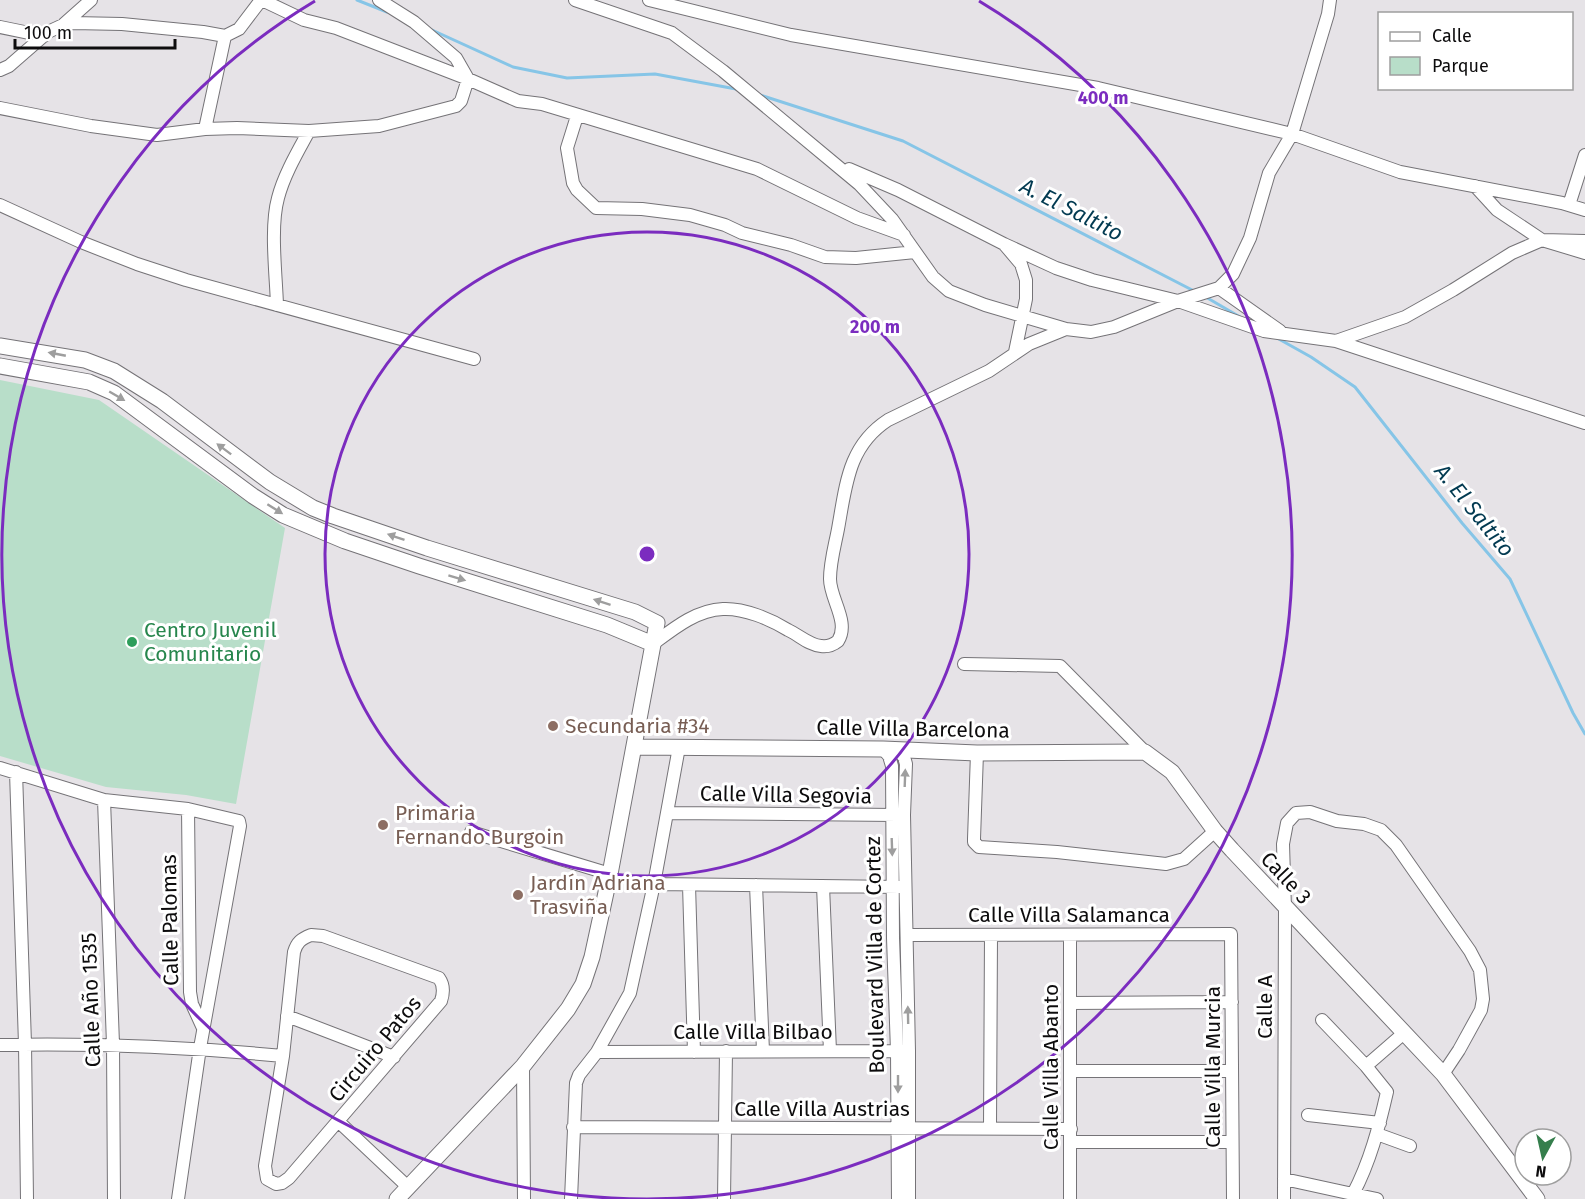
<svg xmlns="http://www.w3.org/2000/svg" width="1585" height="1199" font-family="'Fira Sans',sans-serif">
<style>
.green{fill:#b8dec9}
.lines{fill:none;stroke-linecap:round;stroke-linejoin:round}
.stream{stroke:#86c5e7;stroke-width:3}
.minor-casing{stroke:#757377;stroke-width:14}
.tertiary-casing{stroke:#757377;stroke-width:17}
.minor{stroke:#fff;stroke-width:12}
.tertiary{stroke:#fff;stroke-width:15}
.oneway{fill:#9e9e9e}
.ring{fill:none;stroke:#7b2cbf;stroke-width:3}
.leisure-dot{fill:#2e9e5b;stroke:#fff;stroke-width:2}
.education-dot{fill:#8d6e63;stroke:#fff;stroke-width:2}
.labels{text-anchor:middle;stroke-width:6;stroke-linejoin:round;paint-order:stroke}
.leisure-label{font-size:21px;fill:#27864d;stroke:#fff;text-anchor:start}
.education-label{font-size:21px;fill:#785e54;stroke:#fff;text-anchor:start}
.street-label{font-size:21px;fill:#0d0c0d;stroke:#fff}
.water-label{font-size:22px;font-style:italic;fill:#023a51;stroke:#fff}
.centre{fill:#7b2cbf;stroke:#fff;stroke-width:3}
.ring-label{font-size:18px;text-anchor:middle;font-weight:bold;fill:#7b2cbf;stroke:#fff;stroke-width:6;stroke-linejoin:round;paint-order:stroke}
</style>
<rect width="100%" height="100%" fill="#e6e3e7"/>
<path class="green" d="M 0,380 L 99,400 L 285,528 L 236,804 L 186,795 L 106,787 L 0,756 Z"/>
<g class="lines">
<path class="stream" d="M 357,0 L 387,12
M 432,30 L 513,67 L 567,78 L 655,74 L 736,89
M 760,95 L 903,141 L 1196,292
M 1204,296 L 1240,317
M 1277,338 L 1311,357 L 1355,387 L 1462,523 L 1510,579 L 1573,713 L 1585,734"/>
<g class="minor-casing">
<path id="minor" d="M 262,0 L 304,20 L 336,28 L 468,79 L 518,101 L 542,104 L 757,169 L 857,218 L 904,235
M 575,0 L 672,33 L 723,71 L 859,184 L 892,219 L 933,277 L 949,291 L 985,305 L 1066,329 L 1091,332 L 1114,327 L 1178,301 L 1219,288 L 1233,274 L 1250,238 L 1269,173 L 1292,134 L 1328,14 L 1330,0
M 649,0 L 791,35 L 1098,88 L 1292,134 L 1400,172 L 1562,203 L 1585,210
M 64,24 L 91,0
M 0,27 L 44,36
M 0,70 L 9,66 L 48,32 L 63,25 L 73,23 L 122,24 L 203,32 L 225,36 L 239,29 L 261,0
M 0,108 L 91,126 L 157,135 L 205,129 L 237,128 L 309,131 L 379,126 L 456,106 L 461,101 L 468,79 L 456,58 L 414,22 L 379,0
M 577,116 L 567,148 L 573,183 L 577,190 L 596,208 L 642,209 L 690,215 L 725,225 L 742,233 L 791,245 L 825,257 L 856,258 L 915,252
M 205,129 L 225,36
M 849,169 L 898,190 L 1004,244 L 1021,264 L 1026,280 L 1026,299 L 1015,352
M 1475,186 L 1497,210 L 1542,240 L 1585,241
M 0,205 L 81,242 L 137,264 L 186,280 L 474,359
M 1569,205 L 1585,155
M 1004,244 L 1056,268 L 1092,280 L 1178,301 L 1264,331 L 1336,341 L 1585,423
M 1219,288 L 1280,331
M 277,305 C 276,274 270,227 278,198 C 284,175 297,153 309,131
M 1336,341 L 1405,317 L 1453,290 L 1512,253 L 1542,240 L 1585,253
M 653,644 C 673,629 696,610 723,609 C 744,608 770,619 788,630 C 799,635 809,645 821,646 C 828,647 833,645 838,641 C 850,622 830,599 830,579 C 830,562 835,545 838,529 C 846,485 848,446 888,420 L 989,371 L 1029,344 L 1066,329
M 964,664 L 1060,666 L 1145,752
M 883,749 L 889,756 L 892,766 L 893,938 L 897,1051 L 898,1199
M 897,750 L 904,757 L 906,764 L 904,815 L 909,1051 L 909,1199
M 977,753 L 974,839 L 974,842 L 979,847 L 1057,852 L 1166,864 L 1184,859 L 1215,831
M 0,768 L 104,800 L 188,809 L 239,821 L 240,826 L 200,1048 L 178,1199
M 16,772 L 25,1044 L 27,1199
M 104,800 L 113,1044 L 114,1199
M 188,809 L 190,992 L 192,1004 L 203,1028
M 668,813 L 897,815
M 471,832 L 610,874
M 654,884 L 899,887
M 689,885 L 694,1052
M 756,885 L 763,1051
M 823,886 L 830,1051
M 311,935 L 323,936 L 439,978 C 444,985 444,992 441,1001 L 289,1178 L 282,1183 L 276,1184 L 267,1179 L 265,1166 L 283,1056 L 294,952 C 297,942 301,939 311,935 Z
M 907,935 L 1231,934 L 1233,1199
M 1070,935 L 1070,1199
M 1070,1003 L 1232,1002
M 287,1016 L 394,1057
M 0,1045 C 95,1043 188,1047 283,1056
M 597,1052 L 905,1051
M 523,1066 L 524,1199
M 1366,1066 L 1404,1033
M 1071,1071 L 1232,1071
M 1308,1115 L 1380,1123
M 339,1122 L 408,1187
M 573,1127 L 1071,1129
M 990,1128 L 991,935
M 1377,1134 L 1410,1146
M 1071,1142 L 1232,1142
M 1284,1179 L 1353,1194 C 1370,1162 1379,1127 1387,1092 L 1366,1066 L 1322,1020
M 571,1199 L 576,1083 L 579,1075 L 597,1052 L 630,993 L 654,884 L 679,747
M 724,1199 L 726,1051
M 1284,1199 L 1285,909 L 1283,844 L 1287,823 L 1296,813 L 1310,812 L 1337,821 L 1364,824 L 1381,830 L 1396,845 L 1470,951 L 1480,970 L 1483,999 L 1481,1010 L 1459,1050 L 1443,1074
M 1352,1199 L 1353,1194 L 1377,1199"/>
</g>
<g class="tertiary-casing">
<path id="tertiary" d="M 0,346 L 85,360 L 114,371 L 162,401 L 270,482 L 313,508 L 333,516 L 427,548 L 635,612 L 657,623 L 610,874 L 592,957 L 583,984 L 568,1009 L 523,1066 L 397,1199
M 0,366 L 89,382 L 114,393 L 253,496 L 283,515 L 345,541 L 419,566 L 607,625 L 653,644
M 634,747 L 883,749 L 977,753 L 1145,752 L 1172,772 L 1215,831 L 1232,850 L 1443,1074 L 1537,1199"/>
</g>
<use href="#minor" class="minor"/>
<use href="#tertiary" class="tertiary"/>
</g>
<defs><path id="oneway-solid" d="M-6-.8H1V-3.2L6.5 0L1 3.2V.8H-6Z" transform="scale(1.5)"/></defs>
<g class="oneway">
<use href="#oneway-solid" transform="translate(57 354) rotate(-169)"/>
<use href="#oneway-solid" transform="translate(117 396) rotate(30)"/>
<use href="#oneway-solid" transform="translate(224 449) rotate(-143)"/>
<use href="#oneway-solid" transform="translate(275 509) rotate(32)"/>
<use href="#oneway-solid" transform="translate(396 537) rotate(-161)"/>
<use href="#oneway-solid" transform="translate(457 578) rotate(17)"/>
<use href="#oneway-solid" transform="translate(602 602) rotate(-162)"/>
<use href="#oneway-solid" transform="translate(905 778) rotate(-88)"/>
<use href="#oneway-solid" transform="translate(892 847) rotate(88)"/>
<use href="#oneway-solid" transform="translate(908 1015) rotate(-91)"/>
<use href="#oneway-solid" transform="translate(898 1084) rotate(90)"/>
</g>
<g class="ring">
<circle cx="647" cy="554" r="322"/>
<path d="M979 1A645 645 0 1 1 315 1"/>
</g>
<circle class="leisure-dot" cx="132" cy="642" r="6"/>
<g class="education-dot">
<circle cx="553" cy="726" r="6"/>
<circle cx="383" cy="825" r="6"/>
<circle cx="518" cy="895" r="6"/>
</g>
<g class="labels">
<g class="leisure-label">
<text x="144" y="637">Centro Juvenil<tspan x="144" dy="24">Comunitario</tspan></text>
</g>
<g class="education-label">
<text x="565" y="733">Secundaria #34</text>
<text x="395" y="820">Primaria<tspan x="395" dy="24">Fernando Burgoin</tspan></text>
<text x="530" y="890">Jardín Adriana<tspan x="530" dy="24">Trasviña</tspan></text>
</g>
<g class="street-label">
<text transform="translate(913 729) rotate(1)" y="7">Calle Villa Barcelona</text>
<text transform="translate(786 795) rotate(1)" y="7">Calle Villa Segovia</text>
<text transform="translate(1286 878) rotate(47)" y="7">Calle 3</text>
<text x="1069" y="922">Calle Villa Salamanca</text>
<text transform="translate(170 920) rotate(-91)" y="7">Calle Palomas</text>
<text transform="translate(875 955) rotate(-91)" y="7">Boulevard Villa de Cortez</text>
<text transform="translate(91 1000) rotate(-92)" y="7">Calle Año 1535</text>
<text transform="translate(1265 1007) rotate(-90)" y="7">Calle A</text>
<text x="753" y="1039">Calle Villa Bilbao</text>
<text transform="translate(375 1049) rotate(-50)" y="7">Circuiro Patos</text>
<text transform="translate(1051 1067) rotate(-90)" y="7">Calle Villa Abanto</text>
<text transform="translate(1213 1067) rotate(-90)" y="7">Calle Villa Murcia</text>
<text x="822" y="1116">Calle Villa Austrias</text>
</g>
<g class="water-label">
<text transform="translate(1072 209) rotate(27)" y="8">A. El Saltito</text>
<text transform="translate(1475 510) rotate(51)" y="8">A. El Saltito</text>
</g>
</g>
<circle cx="647" cy="554" r="9" class="centre"/>
<g class="ring-label">
<text x="1103" y="104">400 m</text>
<text x="875" y="333">200 m</text>
</g>
<rect x="1378" y="12" width="195" height="78" fill="#ffffff" stroke="#9e9e9e" stroke-width="1.5"/>
<rect x="1390" y="32" width="30" height="9" fill="#ffffff" stroke="#9e9e9e" stroke-width="1.5"/>
<text x="1432" y="42" font-size="18" fill="#0d0c0d">Calle</text>
<rect x="1390" y="57" width="30" height="18" fill="#b8dec9" stroke="#9e9e9e" stroke-width="1.5"/>
<text x="1432" y="72" font-size="18" fill="#0d0c0d">Parque</text>
<g transform="translate(1543 1157) rotate(188)"><circle r="28" fill="#ffffff" stroke="#9e9e9e" stroke-width="1.5"/>
<path d="M0-4.5L10 22L0 15L-10 22Z" fill="#357e4c"/>
<text y="-9" font-size="16" font-weight="bold" text-anchor="middle" fill="#0d0c0d">N</text>
</g>
<path d="M15 39v9h160v-9" fill="none" stroke="#0d0c0d" stroke-width="3"/>
<text x="24" y="39" font-size="18" fill="#0d0c0d" stroke="#ffffff" stroke-width="4.5" paint-order="stroke">100 m</text>
</svg>
